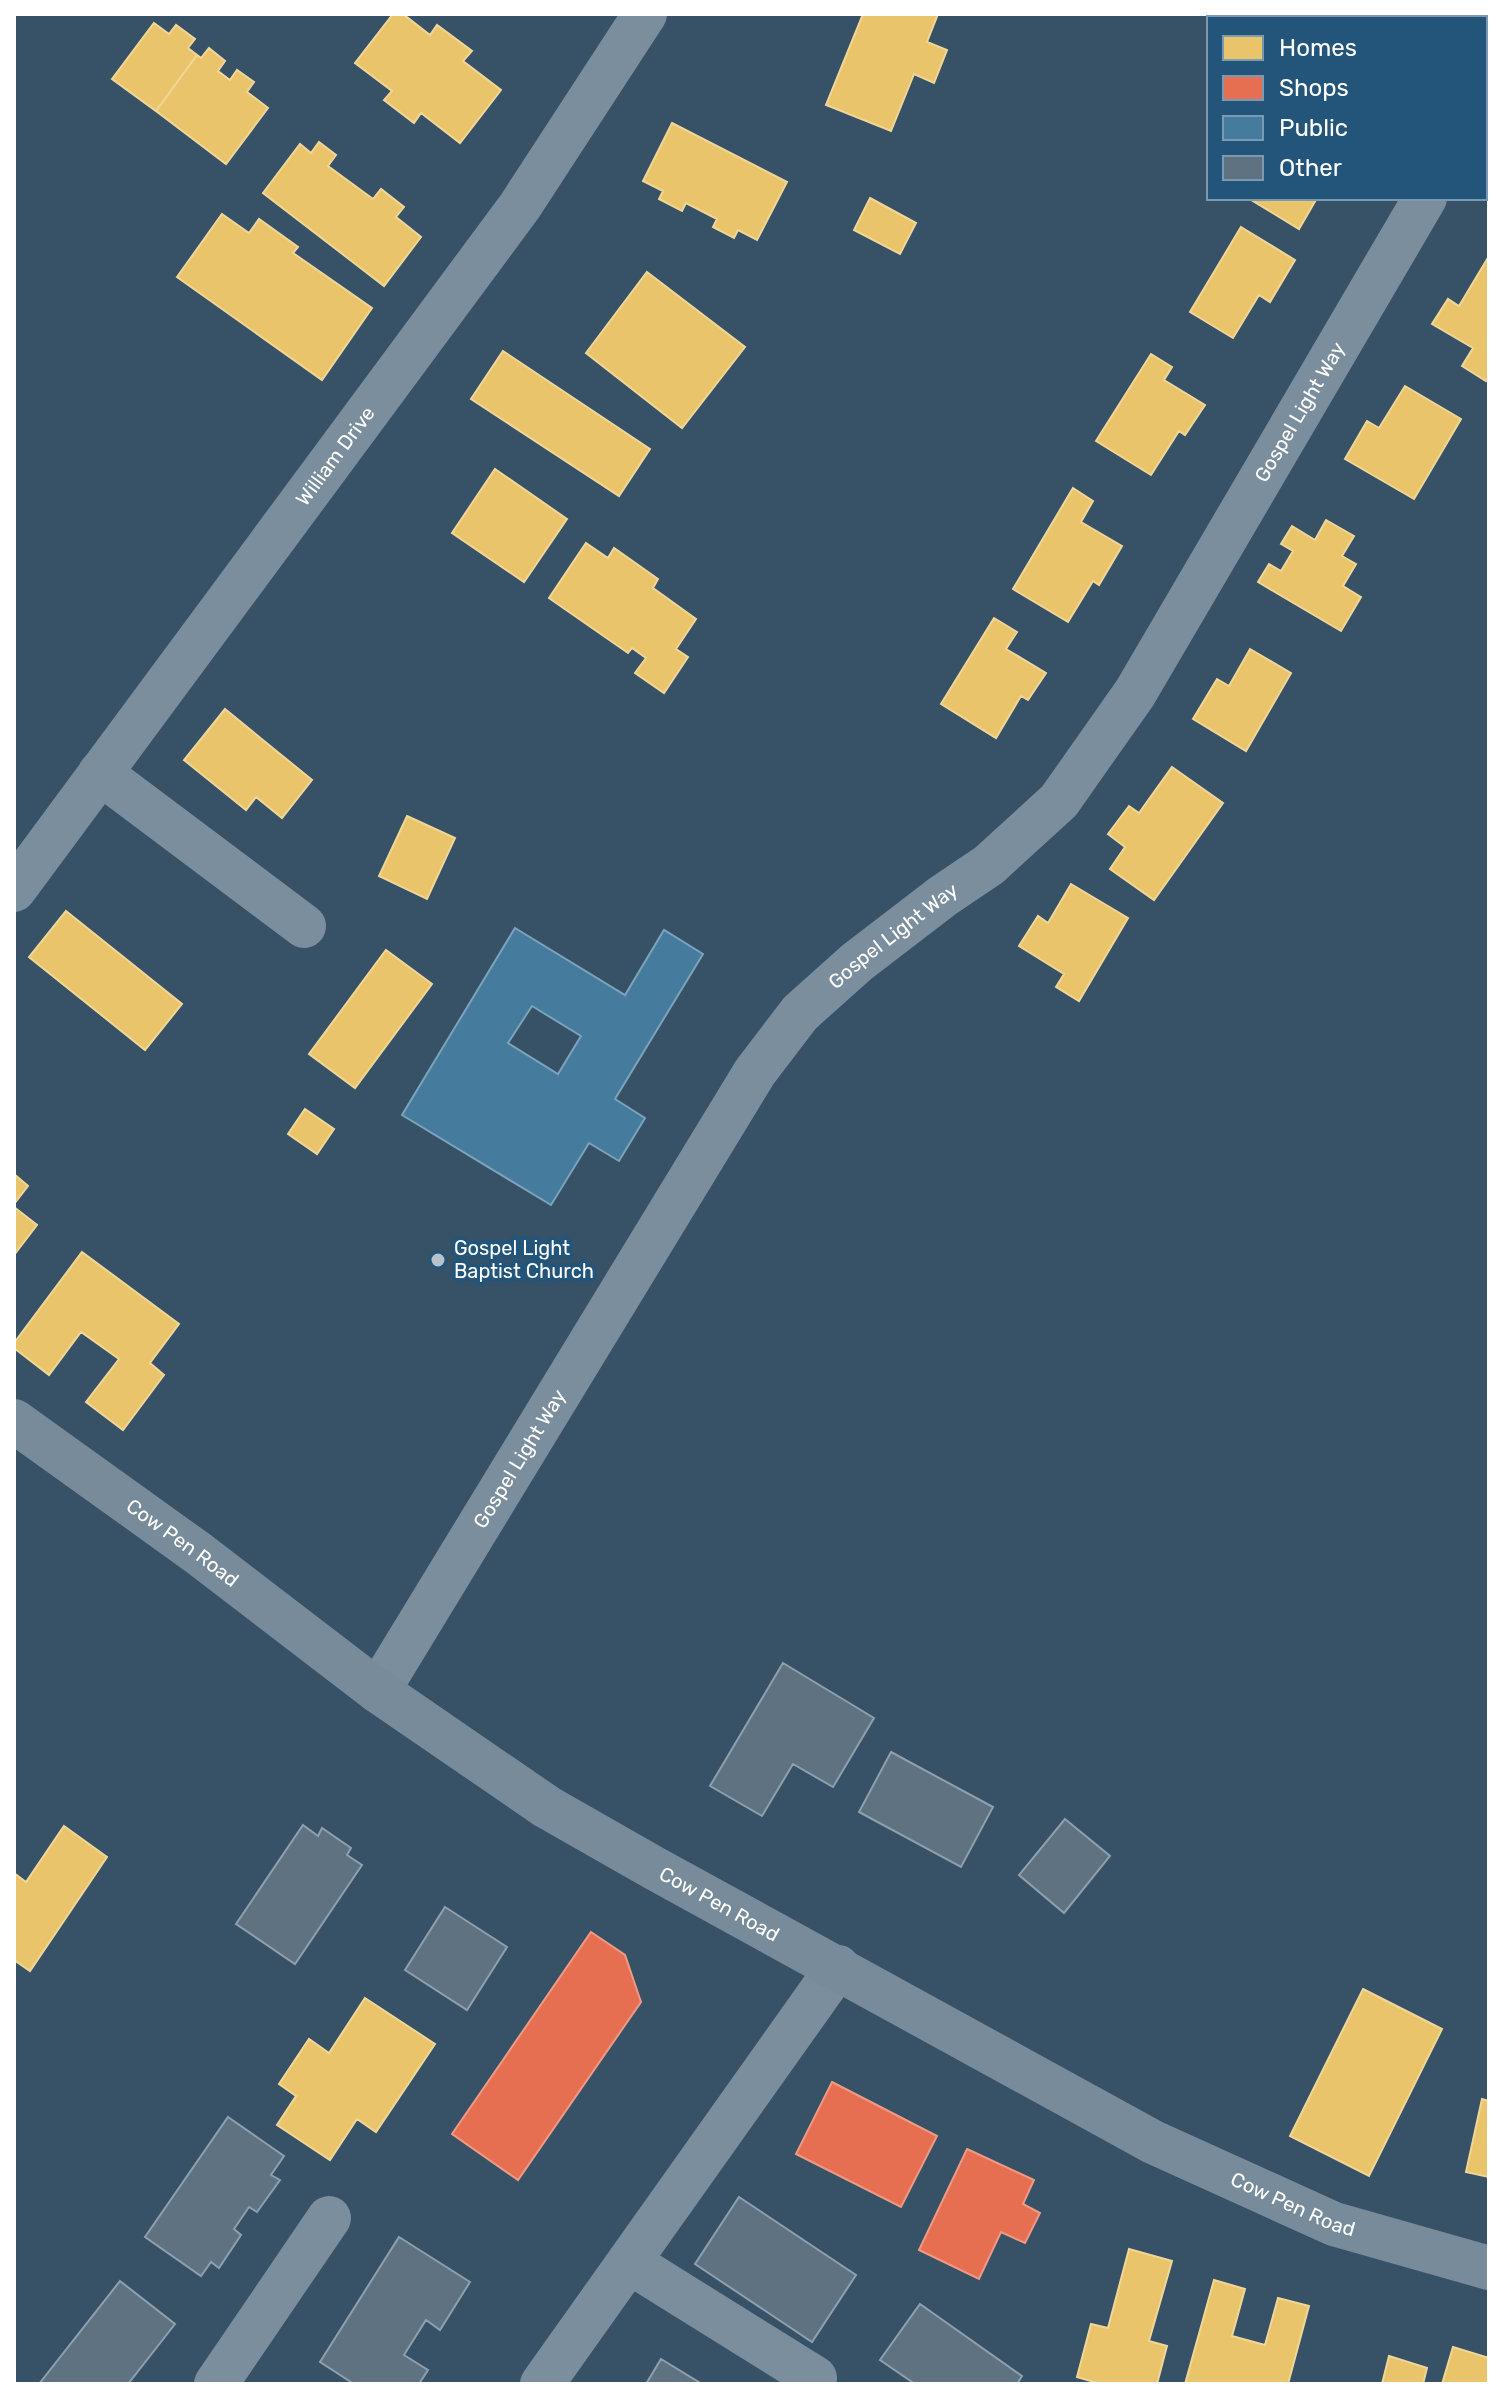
<svg xmlns="http://www.w3.org/2000/svg" width="1503" height="2398" font-family="Rubik,sans-serif">
<style>
.homes{fill:#e9c46a;stroke:#f0d697;stroke-width:2}
.shops{fill:#e76f51;stroke:#ee9a85;stroke-width:2}
.public{fill:#457b9d;stroke:#7da3ba;stroke-width:2;fill-rule:evenodd}
.building{fill:#5e7282;stroke:#8ea0ad;stroke-width:2}
.lines{fill:none;stroke-linecap:round;stroke-linejoin:round}
.minor{stroke:#7b8e9e;stroke-width:44}
.secondary{stroke:#778b9a;stroke-width:44}
.poi-dot{fill:#b9c2ca;stroke:#23557b;stroke-width:3}
.labels{text-anchor:middle;stroke-width:8;stroke-linejoin:round;paint-order:stroke}
.street-label{font-size:20px;fill:#fff;stroke:#23557b}
.poi-label{font-size:20px;fill:#fff;stroke:#23557b;text-anchor:start}
</style>
<rect width="100%" height="100%" fill="#375267"/>
<path class="homes" d="M 393,14 L 403,14 L 430,35 L 437,25 L 472,51 L 463,61 L 501,90 L 460,143 L 421,113 L 414,123 L 384,100 L 392,91 L 355,63 Z
M 863,14 L 938,14 L 927,42 L 947,50 L 934,83 L 914,74 L 891,131 L 826,105 Z
M 1357,14 L 1444,14 L 1442,18 L 1355,18 Z
M 154,23 L 169,34 L 176,25 L 195,39 L 188,48 L 197,55 L 156,111 L 112,79 Z
M 209,48 L 225,61 L 218,71 L 230,80 L 237,70 L 254,82 L 247,92 L 268,108 L 226,164 L 156,111 L 197,55 L 201,58 Z
M 672,123 L 787,182 L 757,240 L 738,230 L 734,238 L 713,227 L 717,219 L 686,203 L 682,211 L 659,199 L 663,191 L 643,181 Z
M 319,142 L 336,155 L 328,166 L 373,199 L 381,189 L 404,207 L 396,217 L 421,237 L 384,286 L 263,193 L 300,144 L 311,153 Z
M 870,198 L 916,223 L 900,254 L 854,230 Z
M 1248,198 L 1317,198 L 1299,229 Z
M 222,214 L 249,233 L 259,219 L 298,247 L 293,253 L 372,308 L 322,380 L 177,277 Z
M 1241,227 L 1295,260 L 1270,302 L 1259,295 L 1233,338 L 1190,312 Z
M 1489,256 L 1489,376 L 1486,381 L 1462,366 L 1473,348 L 1432,324 L 1448,299 L 1459,306 Z
M 647,272 L 745,347 L 682,428 L 586,353 Z
M 503,351 L 650,449 L 619,496 L 471,399 Z
M 1151,354 L 1172,367 L 1164,380 L 1205,405 L 1185,435 L 1179,431 L 1151,475 L 1096,441 Z
M 1405,386 L 1461,419 L 1414,499 L 1345,459 L 1367,421 L 1379,428 Z
M 495,469 L 567,519 L 524,582 L 452,533 Z
M 1073,488 L 1093,501 L 1081,522 L 1122,546 L 1099,585 L 1093,581 L 1068,622 L 1013,589 Z
M 1326,520 L 1354,536 L 1342,556 L 1356,564 L 1343,586 L 1361,597 L 1341,631 L 1258,582 L 1269,564 L 1281,571 L 1293,551 L 1281,544 L 1292,526 L 1315,540 Z
M 586,543 L 608,558 L 614,548 L 658,579 L 653,588 L 696,619 L 676,649 L 688,657 L 664,693 L 635,673 L 646,658 L 632,648 L 628,653 L 549,598 Z
M 994,618 L 1017,632 L 1006,649 L 1046,673 L 1028,700 L 1021,696 L 996,738 L 941,704 Z
M 1250,649 L 1291,673 L 1246,751 L 1193,719 L 1217,679 L 1229,686 Z
M 225,709 L 312,780 L 282,818 L 256,797 L 246,810 L 184,760 Z
M 1172,767 L 1223,803 L 1154,900 L 1110,869 L 1125,847 L 1108,834 L 1129,806 L 1139,813 Z
M 407,816 L 455,838 L 427,899 L 379,876 Z
M 1071,884 L 1128,918 L 1079,1001 L 1056,987 L 1064,974 L 1019,946 L 1038,916 L 1048,923 Z
M 66,911 L 182,1004 L 145,1050 L 29,957 Z
M 386,950 L 432,984 L 355,1088 L 309,1054 Z
M 305,1109 L 334,1129 L 317,1154 L 288,1134 Z
M 14,1174 L 28,1186 L 14,1204 Z
M 14,1207 L 37,1225 L 14,1255 Z
M 82,1252 L 179,1324 L 150,1363 L 164,1375 L 123,1430 L 86,1402 L 119,1359 L 81,1332 L 49,1375 L 14,1348 L 14,1343 Z
M 64,1826 L 107,1857 L 30,1971 L 14,1960 L 14,1873 L 26,1882 Z
M 1363,1989 L 1442,2029 L 1369,2176 L 1290,2136 Z
M 365,1998 L 435,2044 L 376,2132 L 357,2119 L 330,2160 L 277,2125 L 296,2096 L 279,2084 L 309,2039 L 329,2053 Z
M 1482,2099 L 1489,2101 L 1489,2177 L 1466,2172 Z
M 1129,2249 L 1172,2261 L 1149,2341 L 1167,2346 L 1157,2384 L 1101,2384 L 1077,2377 L 1091,2324 L 1108,2328 Z
M 1214,2280 L 1245,2289 L 1232,2336 L 1265,2345 L 1278,2298 L 1309,2306 L 1288,2384 L 1185,2384 Z
M 1453,2347 L 1489,2358 L 1489,2384 L 1442,2384 Z
M 1389,2356 L 1427,2368 L 1423,2384 L 1382,2384 Z"/>
<path class="shops" d="M 591,1932 L 625,1955 L 641,2002 L 518,2180 L 452,2134 Z
M 832,2082 L 937,2136 L 901,2207 L 796,2154 Z
M 967,2149 L 1034,2180 L 1023,2204 L 1040,2213 L 1025,2243 L 1001,2232 L 979,2279 L 919,2250 Z"/>
<path class="public" d="M 515,928 L 625,995 L 664,930 L 703,954 L 615,1099 L 645,1118 L 619,1161 L 589,1143 L 551,1205 L 402,1115 ZM 532,1006 L 581,1036 L 558,1074 L 508,1043 Z"/>
<path class="building" d="M 783,1663 L 874,1718 L 833,1787 L 793,1764 L 762,1816 L 710,1786 Z
M 891,1752 L 993,1807 L 961,1867 L 859,1812 Z
M 1065,1819 L 1110,1856 L 1064,1913 L 1019,1875 Z
M 303,1825 L 318,1836 L 322,1828 L 351,1848 L 347,1855 L 362,1865 L 295,1964 L 236,1924 Z
M 445,1907 L 507,1947 L 467,2010 L 405,1970 Z
M 228,2117 L 284,2156 L 271,2175 L 280,2180 L 257,2212 L 249,2207 L 234,2229 L 241,2235 L 219,2268 L 211,2262 L 201,2276 L 145,2237 Z
M 739,2197 L 856,2275 L 812,2342 L 695,2264 Z
M 399,2237 L 470,2282 L 440,2330 L 426,2320 L 404,2355 L 428,2370 L 419,2384 L 354,2384 L 320,2362 Z
M 120,2281 L 175,2324 L 128,2384 L 39,2384 Z
M 920,2304 L 1022,2376 L 1017,2384 L 915,2384 L 880,2360 Z
M 661,2359 L 702,2384 L 646,2384 Z"/>
<g class="lines">
<g class="minor">
<path d="M 1485,96 L 1489,89"/>
<path d="M 100,773 L 304,926"/>
<path id="s1" d="M 14,890 L 520,206 L 645,14"/>
<path id="s2" d="M 378,1691 L 755,1072 L 800,1013 L 857,962 L 943,896 L 989,865 L 1059,801 L 1135,693 L 1425,198"/>
<path d="M 629,2262 L 815,2378"/>
<path d="M 216,2384 L 329,2218"/>
<path d="M 542,2384 L 838,1967"/>
</g>
<path class="secondary" id="s3" d="M 14,1421 L 198,1553 L 378,1691 L 547,1807 L 654,1868 L 1153,2142 L 1334,2224 L 1489,2268"/>
</g>
<circle class="poi-dot" cx="438" cy="1260" r="8"/>
<g class="labels">
<g class="street-label">
<text dy="7" stroke="none"><textPath href="#s2" startOffset="1592">Gospel Light Way</textPath></text>
<text dy="7" stroke="none"><textPath href="#s1" startOffset="540">William Drive</textPath></text>
<text dy="7" stroke="none"><textPath href="#s2" startOffset="920">Gospel Light Way</textPath></text>
<text dy="7" stroke="none"><textPath href="#s2" startOffset="272">Gospel Light Way</textPath></text>
<text dy="7" stroke="none"><textPath href="#s3" startOffset="208">Cow Pen Road</textPath></text>
<text dy="7" stroke="none"><textPath href="#s3" startOffset="856">Cow Pen Road</textPath></text>
<text dy="7" stroke="none"><textPath href="#s3" startOffset="1504">Cow Pen Road</textPath></text>
</g>
<g class="poi-label">
<text x="454" y="1255">Gospel Light<tspan x="454" dy="23">Baptist Church</tspan></text>
</g>
</g>
<rect width="1503" height="2398" fill="none" stroke="#ffffff" stroke-width="32"/>
<rect x="1207" y="16" width="280" height="184" fill="#23557b" stroke="#7b99b0" stroke-width="2"/>
<rect x="1223" y="36" width="40" height="24" fill="#e9c46a" stroke="#7b99b0" stroke-width="2"/>
<text x="1279" y="56" font-size="24" fill="#ffffff">Homes</text>
<rect x="1223" y="76" width="40" height="24" fill="#e76f51" stroke="#7b99b0" stroke-width="2"/>
<text x="1279" y="96" font-size="24" fill="#ffffff">Shops</text>
<rect x="1223" y="116" width="40" height="24" fill="#457b9d" stroke="#7b99b0" stroke-width="2"/>
<text x="1279" y="136" font-size="24" fill="#ffffff">Public</text>
<rect x="1223" y="156" width="40" height="24" fill="#5e7282" stroke="#7b99b0" stroke-width="2"/>
<text x="1279" y="176" font-size="24" fill="#ffffff">Other</text>
</svg>
